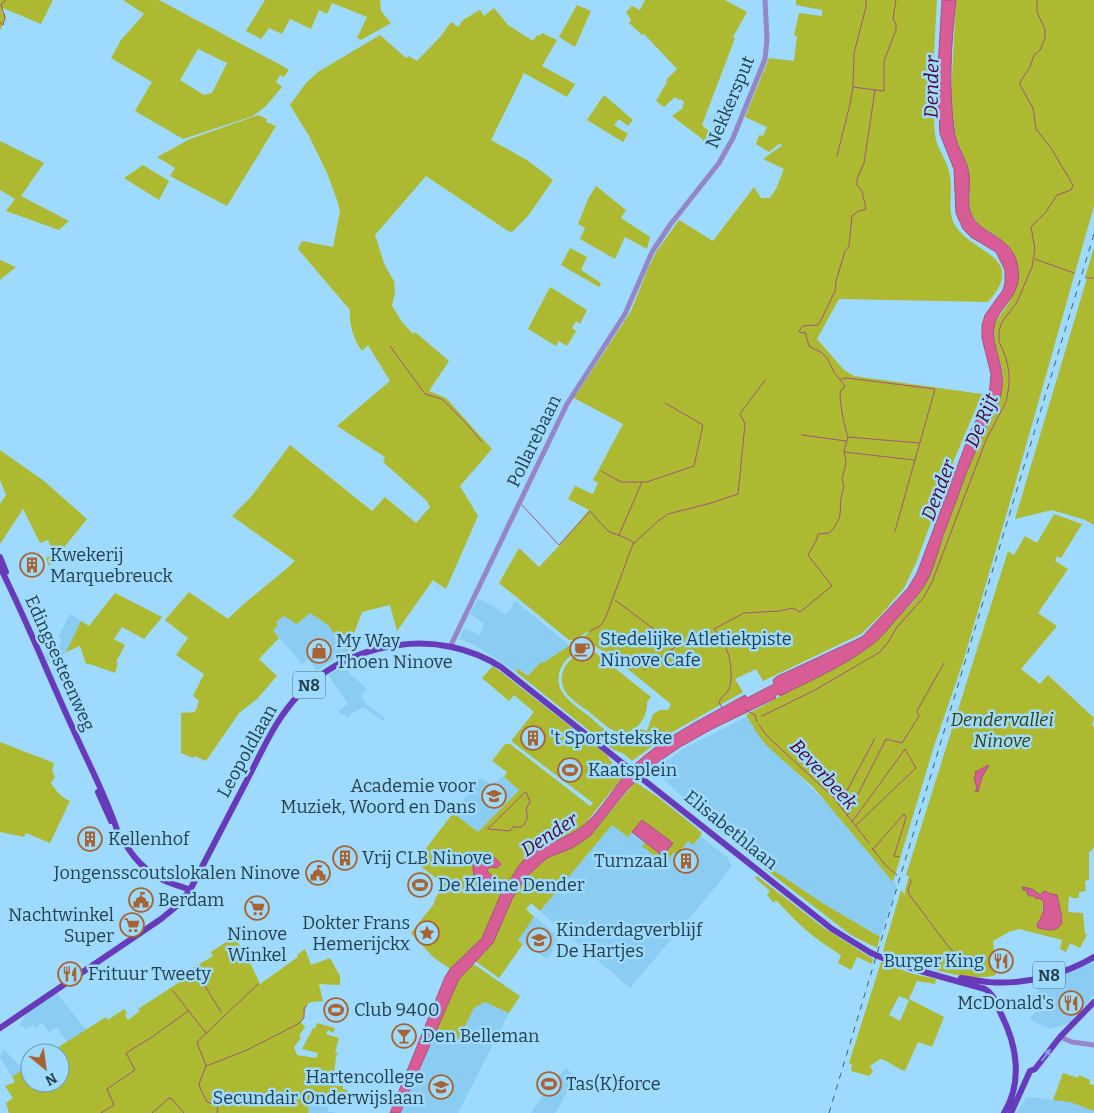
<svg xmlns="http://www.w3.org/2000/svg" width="1094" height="1113" font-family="Bitter,serif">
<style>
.built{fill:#8accf2}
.green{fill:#adb930;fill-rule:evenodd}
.water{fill:#d85c95;stroke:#a3537f}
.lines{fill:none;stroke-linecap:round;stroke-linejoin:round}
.stream{stroke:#a3537f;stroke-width:1}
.minor{stroke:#9585c9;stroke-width:5}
.major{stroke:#6739bb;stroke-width:6}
.rail{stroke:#3e5e71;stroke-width:1;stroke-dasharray:6 6;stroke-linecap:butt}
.major-bridge{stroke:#6739bb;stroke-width:6}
.oneway{fill:#889ae3}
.labels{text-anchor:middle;stroke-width:5;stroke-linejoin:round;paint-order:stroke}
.shield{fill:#9edafd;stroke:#4a6e82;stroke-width:1}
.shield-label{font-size:16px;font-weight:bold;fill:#263f4d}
.street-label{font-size:18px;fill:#263f4d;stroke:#9edafd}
.poi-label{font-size:18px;fill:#263f4d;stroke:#9edafd;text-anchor:start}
.park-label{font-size:18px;font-style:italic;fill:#393d00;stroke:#9edafd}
.water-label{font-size:19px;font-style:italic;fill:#50002d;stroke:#9edafd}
</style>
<rect width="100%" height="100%" fill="#9edafd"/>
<path class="built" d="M 478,599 L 490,604 L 506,615 L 515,601 L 569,645 L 543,663 L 541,662 L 528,677 L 518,669 L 516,672 L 475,645 L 459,639 L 464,628 L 480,635 L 484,624 L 470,614 Z
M 310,613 L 328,625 L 347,652 L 317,670 L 308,659 L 302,664 L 273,630 L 278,625 L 276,622 L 284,616 Z
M 70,614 L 81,621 L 66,653 L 47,661 L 45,656 L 54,652 L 58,648 L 62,638 L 58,637 Z
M 345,665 L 350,674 L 368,690 L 361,695 L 366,704 L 385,718 L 383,721 L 363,707 L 349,715 L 349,718 L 338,711 L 348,704 L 328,675 Z
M 748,716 L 787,764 L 828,804 L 897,886 L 880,937 L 824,904 L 766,866 L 765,869 L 723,832 L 722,833 L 717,829 L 722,820 L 696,794 L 690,800 L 706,815 L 706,819 L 654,770 L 683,749 Z
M 502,776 L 519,789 L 478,832 L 453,813 L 481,777 L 494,787 Z
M 612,825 L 628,837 L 632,832 L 645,842 L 642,845 L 674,852 L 677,854 L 688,841 L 693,845 L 700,836 L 728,858 L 731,866 L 724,877 L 630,988 L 540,911 Z
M 535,917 L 559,937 L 552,948 L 553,951 L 547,959 L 516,938 Z
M 1094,959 L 1090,965 L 1094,963 L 1094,995 L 1069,1023 L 1050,1029 L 1029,1019 L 1041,1006 L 1038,1006 L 1029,1000 L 1042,986 L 1035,979 Z
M 56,992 L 86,1030 L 67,1042 L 56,1027 L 49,1032 L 42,1023 L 35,1028 L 33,1025 L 26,1029 L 20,1024 L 28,1011 Z
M 485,1002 L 509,1013 L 458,1113 L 400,1113 L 410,1094 L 434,1035 L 457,1042 L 474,1008 Z
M 4,1049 L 23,1070 L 12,1077 L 0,1057 Z
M 566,1068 L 577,1078 L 567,1089 L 566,1094 L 555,1113 L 531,1113 L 544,1093 Z
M 1027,1097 L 1070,1102 L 1094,1111 L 1094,1113 L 1016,1113 Z
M 309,1103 L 328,1105 L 328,1111 L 337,1113 L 303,1113 Z"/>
<path class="green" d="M 0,0 L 53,0 L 41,24 L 3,8 L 2,14 L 4,13 L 6,16 L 0,31 Z
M 123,0 L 159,0 L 279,64 L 289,70 L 284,77 L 280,75 L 276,82 L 282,87 L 266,106 L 253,116 L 183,139 L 135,111 L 152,82 L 111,58 L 121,40 L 144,14 ZM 198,49 L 227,63 L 212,93 L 204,95 L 180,80 Z
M 265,0 L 380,0 L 381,11 L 391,23 L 361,40 L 357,38 L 367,17 L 332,3 L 327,14 L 319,10 L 311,29 L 290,19 L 282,34 L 269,28 L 261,39 L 246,31 Z
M 645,0 L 725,0 L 747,12 L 733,37 L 735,38 L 702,125 L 716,137 L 708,146 L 701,138 L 672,116 L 682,109 L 684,102 L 681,99 L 679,100 L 675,97 L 664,107 L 656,101 L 667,82 L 666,80 L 677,69 L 644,34 L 642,35 L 629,23 L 631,20 L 626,12 L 632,6 L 640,10 Z
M 796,0 L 937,0 C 935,37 932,73 934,110 C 934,120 934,131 936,140 C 939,151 947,161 949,172 C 954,188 947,205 953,221 C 965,253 1031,254 988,302 L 839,299 L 817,339 L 844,370 L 854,376 L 982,394 L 954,460 L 916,563 L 904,588 L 879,617 L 861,634 L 763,681 L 756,669 L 735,679 L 743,692 L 667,735 L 632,761 L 624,754 L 612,749 L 516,672 L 518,669 L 528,676 L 541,662 L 543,663 C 551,658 559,652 567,647 C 575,642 584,639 589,631 L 573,640 L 569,640 L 499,583 L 519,548 L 539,567 L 559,546 L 589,510 L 568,499 L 575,486 L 593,494 L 598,483 L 593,480 L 623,424 L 574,398 L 631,311 L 647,271 L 656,252 L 679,220 L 713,241 L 754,187 L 761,198 L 770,198 L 776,189 L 784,169 L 763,159 L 783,145 L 779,144 L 769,152 L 756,144 L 759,135 L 763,136 L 767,127 L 745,117 L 769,58 L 794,61 L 797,36 L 794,35 L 799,13 L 822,16 L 822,10 L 796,5 ZM 586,643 C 599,643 657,693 671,704 L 668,710 L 660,710 L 653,714 L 647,731 L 641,729 C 633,734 625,737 615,735 C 606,732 597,723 590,717 C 582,711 573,705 566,697 C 553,683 558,664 573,654 L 574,657 C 562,665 557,682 567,694 C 573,701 581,706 588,711 C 596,717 604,726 613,730 C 633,740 648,719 647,702 L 651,697 L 595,652 L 594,654 L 584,654 L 576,656 L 574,651 Z
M 956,0 L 1094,0 L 1094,206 L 1008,509 L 962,665 L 934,746 L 893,882 L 814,788 L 767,746 L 759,736 L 746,715 L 867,649 L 914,601 L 930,575 L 953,509 L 980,439 L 995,413 L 1000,399 L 1003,379 L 1002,368 L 995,345 L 994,327 L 997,320 L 1010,301 L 1018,280 L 1019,270 L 1016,260 L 1010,248 L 999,238 L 979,225 L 971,214 L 969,202 L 970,180 L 966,162 L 956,138 L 951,96 Z
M 577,5 L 591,11 L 575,47 L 559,37 Z
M 494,8 L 508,25 L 533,41 L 537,35 L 540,36 L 542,33 L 557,40 L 542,66 L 575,84 L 567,97 L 524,73 L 491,140 L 527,160 L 553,180 L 528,216 L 512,232 L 508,231 L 426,176 L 375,235 L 385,266 L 394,281 L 395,292 L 392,306 L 402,322 L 413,334 L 415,332 L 449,361 L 429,391 L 446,398 L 492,449 L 460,486 L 478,516 L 446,589 L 433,580 L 397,631 L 390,605 L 362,612 L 347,652 L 328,625 L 310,613 L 297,624 L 284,616 L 276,622 L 278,625 L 273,630 L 279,638 L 259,659 L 277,676 L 257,699 L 239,713 L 206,761 L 194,756 L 193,758 L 181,753 L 181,713 L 195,712 L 199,701 L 193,696 L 204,674 L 176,655 L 188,638 L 165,620 L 189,592 L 228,619 C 249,598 273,581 295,561 L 232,516 L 251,497 L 290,445 L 372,511 L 385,497 L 416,523 L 430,507 L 426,500 L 383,462 L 385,457 L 337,426 L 390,381 L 368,345 L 362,351 C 353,338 349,325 350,310 L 298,249 L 302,241 L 333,247 L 340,211 L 337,200 L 327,173 L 309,136 L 290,105 L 306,83 L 318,72 L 380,35 L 406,58 L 409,56 L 417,61 L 441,36 L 451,22 L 458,27 L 463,20 L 480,10 L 484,16 Z
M 604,95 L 633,120 L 628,126 L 619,119 L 614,125 L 628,134 L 623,142 L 587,120 Z
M 258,115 L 267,119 L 266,122 L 276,126 L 227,206 L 170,176 L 175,168 L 157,157 L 190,139 Z
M 0,141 L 44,163 L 21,196 L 69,221 L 59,230 L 6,211 L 15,199 L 0,190 Z
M 143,165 L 169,181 L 159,200 L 124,178 Z
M 596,186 L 626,210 L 621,218 L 650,237 L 647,249 L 625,237 L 615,259 L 580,239 L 585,228 L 578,224 L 588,199 Z
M 570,248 L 587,257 L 581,270 L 601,283 L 599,287 L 561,265 Z
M 1094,248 L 1094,525 L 1085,520 L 1052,510 L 1015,519 L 1087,278 L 1085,277 Z
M 0,260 L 16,267 L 0,280 Z
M 550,287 L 587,310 L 580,324 L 576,321 L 572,328 L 576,331 L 567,346 L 559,341 L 556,346 L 528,329 Z
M 0,450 L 44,481 L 87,519 L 49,566 L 46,558 L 54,555 L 48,540 L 40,543 L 23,509 L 0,544 L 0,504 L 6,495 L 0,480 Z
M 1054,514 L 1082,524 L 1061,558 L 1057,556 L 1055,561 L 1068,569 L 1038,613 L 1057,626 L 1021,669 L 1040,684 L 1048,675 L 1094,718 L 1092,725 L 1094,727 L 1094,847 L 1089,853 L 1089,880 L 1085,881 L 1086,891 L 1079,892 L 1079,898 L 1073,898 L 1069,896 L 1068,912 L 1083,913 L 1085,934 L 1087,935 L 1080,948 L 1070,943 L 1066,952 L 1060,949 L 1062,940 L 1019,929 L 1009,932 L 993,941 L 996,975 C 968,984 909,963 883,951 L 901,890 L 905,895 L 905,890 L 909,876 L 906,875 L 1008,551 L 1014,555 L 1025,536 L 1037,543 ZM 1028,891 L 1057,901 L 1062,918 L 1037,924 L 1042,918 L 1043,902 L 1043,900 Z
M 115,593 L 162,617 L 144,639 L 122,627 L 114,639 L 125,645 L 116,662 L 118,663 L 115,673 L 90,664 L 86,664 L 80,646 L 66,652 L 81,621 L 89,626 Z
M 493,666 L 607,755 L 614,766 L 625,774 L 584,825 L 566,837 L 543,847 L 523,861 L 506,887 L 482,938 L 450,969 L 433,957 L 411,933 L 433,905 L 442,883 L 419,865 L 418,859 L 453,813 L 478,832 L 519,790 L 504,777 L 507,772 L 492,761 L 505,744 L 510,744 L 590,806 L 593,803 L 511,741 L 534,712 L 514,695 L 509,701 L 482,678 Z
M 0,742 L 54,763 L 52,771 L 55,777 L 51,783 C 55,790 62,798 70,801 L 50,843 L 26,833 L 24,837 L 0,832 Z
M 635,782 L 658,797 L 699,830 L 702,834 L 693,845 L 688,841 L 677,855 L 674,852 L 665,864 L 642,846 L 645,842 L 663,856 L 673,843 L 642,820 L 628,837 L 612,825 L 540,911 L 531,903 L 526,909 L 534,917 L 518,940 L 523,944 L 499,978 L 475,961 L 486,951 L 512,899 L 525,878 L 547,858 L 572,848 L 590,836 Z
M 767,866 L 824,904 L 880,937 L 877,948 L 851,935 L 765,869 Z
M 757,876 L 824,928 L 873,959 L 872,964 L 857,957 L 851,970 L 838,963 L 841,955 C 813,938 798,924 776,900 L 774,903 L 767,895 L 770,891 L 755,878 Z
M 234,937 L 247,956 L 260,984 L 298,957 L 297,955 L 305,949 L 311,965 L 330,958 L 340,976 L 340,985 L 319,984 L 323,1001 L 311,1002 L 306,1005 L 304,1017 L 301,1022 L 305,1027 L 299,1036 L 301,1038 L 294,1047 L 297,1055 L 316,1058 L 318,1053 L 302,1049 L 313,1028 L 315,1029 L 317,1023 L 335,1028 L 333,1033 L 328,1030 L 326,1034 L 339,1038 L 335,1052 L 338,1053 L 336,1056 L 334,1076 L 305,1074 L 307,1084 L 343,1086 L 343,1089 L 348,1090 L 345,1099 L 338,1099 C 331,1109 320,1104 309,1103 L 308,1113 L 9,1113 L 6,1103 L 13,1098 L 5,1086 L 15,1082 L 12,1077 L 30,1065 L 30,1083 L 60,1083 L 60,1053 L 49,1053 L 106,1017 L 108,1020 L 124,1009 L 127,1013 L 125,1015 L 128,1020 L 140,1011 L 138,1009 L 195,972 L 193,968 L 213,956 L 211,952 Z
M 881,962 L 913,974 L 936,979 L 935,984 L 917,981 L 909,999 L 944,1017 L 932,1047 L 918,1042 L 905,1071 C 896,1068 889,1061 880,1059 L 870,1066 L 873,1071 L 869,1076 L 851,1071 L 852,1064 L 849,1063 ZM 899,996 L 909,1000 L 900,1021 L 889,1015 Z
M 472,963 L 520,996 L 509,1013 L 485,1002 L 474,1008 L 457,1042 L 434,1035 L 459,979 Z
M 1063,1073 L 1078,1078 L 1079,1075 L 1090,1080 L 1089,1084 L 1094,1085 L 1094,1111 L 1070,1102 L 1053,1100 Z"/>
<path class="water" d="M 942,0 L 956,0 C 951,44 948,91 955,135 C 958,149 967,160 969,174 C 971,187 966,201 971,214 C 980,236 1013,234 1018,268 C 1023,296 998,306 994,327 C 991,346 1005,365 1002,388 C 1000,407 988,422 980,440 C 975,451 971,463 966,474 C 958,495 951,515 943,536 C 939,549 935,562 930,575 C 923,590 912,602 901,614 C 890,626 880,640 866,649 C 842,667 807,682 780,696 L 778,694 L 775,696 L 776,698 L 712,729 L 680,747 L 648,769 L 627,790 L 590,836 L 572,848 L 547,858 L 525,878 L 512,899 L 493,943 L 459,979 L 400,1113 L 390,1113 L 445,977 L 450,969 L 482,938 L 504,887 L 506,887 C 512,878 516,868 523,861 C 540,844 566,840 584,825 C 604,808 615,784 633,766 C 663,737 708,716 745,695 L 747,698 L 774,684 L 773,680 L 776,677 L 862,637 L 908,588 L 917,573 L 971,430 L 989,396 L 991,374 L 982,338 L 982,325 L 985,315 L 1003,290 L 1005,283 L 1005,270 L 996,252 L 971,237 L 963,229 L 956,213 L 954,169 L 940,134 L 939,114 L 937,84 Z
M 989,765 L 982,777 L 978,792 L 975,791 L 977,788 L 974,778 L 976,775 L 975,772 Z
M 642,820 L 673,843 L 663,856 L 632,832 Z
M 488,851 L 501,864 L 497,868 L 490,867 L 487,870 C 490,876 495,877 497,884 C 483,904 469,876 474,859 L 480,856 L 484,865 L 487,864 L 486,852 Z
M 1022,887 L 1032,889 L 1040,895 L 1044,891 L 1051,894 L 1057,895 L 1062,918 L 1061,919 L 1062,923 C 1056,933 1048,930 1038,928 L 1037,924 C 1043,916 1045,909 1043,900 L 1038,898 L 1036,899 L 1034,896 L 1030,896 L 1027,894 L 1028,891 L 1023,890 Z"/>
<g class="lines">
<path class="stream" d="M 866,0 L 866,7 L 854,53 L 853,87 L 875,90
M 0,22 L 3,25 L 5,18 L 1,4 L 6,0
M 837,156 L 850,104 L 853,88
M 1035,259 L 1074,273
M 1086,278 L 1094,278
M 390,346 L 425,394 L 442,399 L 465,422 L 482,442
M 841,379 L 847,378 L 935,389 L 895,531
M 802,435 L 846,441
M 848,437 L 919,443
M 844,452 L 914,460
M 601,471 L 621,482 L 642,482 L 619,535
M 642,482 L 647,482 L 694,466 L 703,425 L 665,403
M 522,505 L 559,545 L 590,511 L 608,531 L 628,539 L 634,543
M 615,600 L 663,636 L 675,647 L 644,670
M 590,631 L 600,626 L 605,619 L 633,544 L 658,521 L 668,514 L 711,503 L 738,494 L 745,424 L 740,414 L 765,380
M 722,708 L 719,702 C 722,696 726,694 729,689 C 731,685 731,678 731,673 C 731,655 725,643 714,629 L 744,613 L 779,611 L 793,608 L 800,612 L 832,586 L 808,555 L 816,541 L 818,534 L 829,533 C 847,516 836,507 844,487 L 842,479 L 846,463 L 844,450 L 848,438 C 844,423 840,407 840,391 L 844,388 L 844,385 L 834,372 L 827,358 L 822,353 L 809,346 L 805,332 L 801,333 L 799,331 L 803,326 L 818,325 L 821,320 L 835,291 L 836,281 L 845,251 L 849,246 L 852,216 L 859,211 L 866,209 L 862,191 L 857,185 L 857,179 L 864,163 L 875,90 L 884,91 L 884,61 L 896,30 L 896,24 L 893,19 L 896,0
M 745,710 L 755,715 L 757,722
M 762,716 L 815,690 L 880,652 L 888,642 L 897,627 L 924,597 L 932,582 L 986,440 L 1006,402 L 1009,386 L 1009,372 L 1006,358 L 999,341 L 999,331 L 1002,322 L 1017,302 L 1032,267 L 1035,249 L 1031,227 L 1046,212 L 1057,195 L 1071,190 L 1073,185 L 1051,148 L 1036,129 L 1033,108 L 1020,85 L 1020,82 L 1030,67 L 1034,55 L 1040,50 L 1045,38 L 1045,29 L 1037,12 L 1037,0
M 759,725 L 768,737 L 833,797 L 869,843
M 526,792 L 530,802 L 526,809 C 528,817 528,820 522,827 L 513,827 L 510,831 L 488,829 Z
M 840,804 L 875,738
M 847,816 L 886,739 L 902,743 L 919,716 L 917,711 L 944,663
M 852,822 L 905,749 L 916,768 L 855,826
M 872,848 L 887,867 L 897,875
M 873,849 L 904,814 L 906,818 L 894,856 L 899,857
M 910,879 L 911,882 L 908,889 L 909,894 L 948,946 L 966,965
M 200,978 L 221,1012
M 173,991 L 206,1033
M 206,1066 L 247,1050 L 298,1024 L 304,1018 L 304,1009 L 307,1005
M 101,1113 L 114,1105 L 107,1089 L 135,1070 L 126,1053 L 152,1037 L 188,1011
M 152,1113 L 169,1098 L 172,1099 L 184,1113
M 217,1113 L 218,1106 L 207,1102 L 200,1088 L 199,1084 L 206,1066 L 197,1042 L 258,984"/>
<path class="minor" d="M 450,647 L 567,404 L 625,314 L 652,252 L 670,225 L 719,163 L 733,138 L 765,59 L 767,39 L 765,0
M 1060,1037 L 1072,1042 L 1094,1045"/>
<path class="major" d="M 0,557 L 6,572
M 0,567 C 27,621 49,677 74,731 C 89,765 107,798 118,833
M 98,792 L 111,821
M 117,830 C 129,851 138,866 161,879 C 170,884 181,886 190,890
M 885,959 L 917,970 L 985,989 C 994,994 997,1005 1001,1014 C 1017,1045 1023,1082 1004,1113
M 961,978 C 970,979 979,981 988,982 C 1025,985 1063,975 1094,957
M 0,1028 L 161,919 L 178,905 L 190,890 C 209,854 227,818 246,782 C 256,763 265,743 276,725 C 304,679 346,652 399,645 C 434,640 471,648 501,667 L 832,929 L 871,953
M 1011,1113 L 1030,1071 L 1035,1069 L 1060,1037 L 1094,1002"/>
<path class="rail" d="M 829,1113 L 1094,234"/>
<path class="major-bridge" d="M 871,953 L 885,959"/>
</g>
<defs><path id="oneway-solid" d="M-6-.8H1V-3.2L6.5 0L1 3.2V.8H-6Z" transform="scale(1.25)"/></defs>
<use class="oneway" href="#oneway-solid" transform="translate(1046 1055) rotate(-53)"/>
<defs>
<g id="building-ring" transform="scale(1.25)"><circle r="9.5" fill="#9edafd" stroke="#a76332" stroke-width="1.5"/><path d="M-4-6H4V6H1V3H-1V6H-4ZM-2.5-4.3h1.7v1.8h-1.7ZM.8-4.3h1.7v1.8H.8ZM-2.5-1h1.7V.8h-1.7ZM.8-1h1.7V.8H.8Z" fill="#a76332"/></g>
<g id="cafe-ring" transform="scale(1.25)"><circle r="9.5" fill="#9edafd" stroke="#a76332" stroke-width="1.5"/><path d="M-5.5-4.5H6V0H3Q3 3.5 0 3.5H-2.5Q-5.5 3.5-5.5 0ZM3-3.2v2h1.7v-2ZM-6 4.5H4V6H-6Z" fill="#a76332"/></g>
<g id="shop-ring" transform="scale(1.25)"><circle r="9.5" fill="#9edafd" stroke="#a76332" stroke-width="1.5"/><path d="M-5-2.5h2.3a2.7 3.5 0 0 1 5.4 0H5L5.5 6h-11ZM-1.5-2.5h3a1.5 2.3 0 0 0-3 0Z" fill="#a76332"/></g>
<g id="stadium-ring" transform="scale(1.25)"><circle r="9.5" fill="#9edafd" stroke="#a76332" stroke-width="1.5"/><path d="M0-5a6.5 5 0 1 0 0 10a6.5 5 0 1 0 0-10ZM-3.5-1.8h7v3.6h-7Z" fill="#a76332"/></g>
<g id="school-ring" transform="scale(1.25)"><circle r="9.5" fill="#9edafd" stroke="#a76332" stroke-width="1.5"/><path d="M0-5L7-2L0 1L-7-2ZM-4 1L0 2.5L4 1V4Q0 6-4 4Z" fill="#a76332"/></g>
<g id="civic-ring" transform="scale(1.25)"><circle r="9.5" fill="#9edafd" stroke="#a76332" stroke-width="1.5"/><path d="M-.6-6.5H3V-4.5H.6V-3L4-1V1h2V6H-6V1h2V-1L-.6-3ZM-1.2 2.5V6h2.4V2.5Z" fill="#a76332"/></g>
<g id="supermarket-ring" transform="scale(1.25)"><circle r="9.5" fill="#9edafd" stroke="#a76332" stroke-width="1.5"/><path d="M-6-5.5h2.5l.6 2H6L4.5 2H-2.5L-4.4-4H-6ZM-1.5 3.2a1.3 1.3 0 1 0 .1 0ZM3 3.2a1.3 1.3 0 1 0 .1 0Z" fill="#a76332"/></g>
<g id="sight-ring" transform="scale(1.25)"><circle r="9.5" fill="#9edafd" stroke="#a76332" stroke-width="1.5"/><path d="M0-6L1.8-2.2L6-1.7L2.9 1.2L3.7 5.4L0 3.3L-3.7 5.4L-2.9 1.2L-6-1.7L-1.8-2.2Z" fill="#a76332"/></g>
<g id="restaurant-ring" transform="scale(1.25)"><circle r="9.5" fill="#9edafd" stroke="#a76332" stroke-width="1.5"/><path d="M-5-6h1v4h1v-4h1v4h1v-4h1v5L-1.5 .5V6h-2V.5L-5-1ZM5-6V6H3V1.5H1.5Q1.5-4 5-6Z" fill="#a76332"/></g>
<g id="bar-ring" transform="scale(1.25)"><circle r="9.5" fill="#9edafd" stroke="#a76332" stroke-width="1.5"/><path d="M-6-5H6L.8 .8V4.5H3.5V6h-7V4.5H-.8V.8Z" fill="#a76332"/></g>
</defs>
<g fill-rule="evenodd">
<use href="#building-ring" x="32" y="565"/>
<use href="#cafe-ring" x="582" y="649"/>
<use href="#shop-ring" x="319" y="651"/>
<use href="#building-ring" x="533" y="738"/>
<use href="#stadium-ring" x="570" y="770"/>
<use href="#school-ring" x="494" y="796"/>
<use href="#building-ring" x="90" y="839"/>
<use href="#building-ring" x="345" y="858"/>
<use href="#building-ring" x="686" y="861"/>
<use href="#civic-ring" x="318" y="873"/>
<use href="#stadium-ring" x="420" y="885"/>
<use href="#civic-ring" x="141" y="900"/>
<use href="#supermarket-ring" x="257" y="908"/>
<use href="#supermarket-ring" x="132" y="925"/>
<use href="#sight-ring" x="427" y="933"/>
<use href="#school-ring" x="539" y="940"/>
<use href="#restaurant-ring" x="1001" y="961"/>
<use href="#restaurant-ring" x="70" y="974"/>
<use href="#restaurant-ring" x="1071" y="1003"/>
<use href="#stadium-ring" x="336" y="1010"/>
<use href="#bar-ring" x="404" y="1036"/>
<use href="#stadium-ring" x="549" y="1084"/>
<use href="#school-ring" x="441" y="1087"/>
</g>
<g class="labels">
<g class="shield">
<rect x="293" y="671.5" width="32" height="27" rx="4"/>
<rect x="1033" y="961.5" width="32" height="27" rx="4"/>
</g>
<g class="shield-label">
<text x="309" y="691">N8</text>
<text x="1049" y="981">N8</text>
</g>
<g class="street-label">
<text transform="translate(730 102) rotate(-67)" y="6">Nekkersput</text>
<text transform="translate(534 441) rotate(-64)" y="6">Pollarebaan</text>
<text transform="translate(60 663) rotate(66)" y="6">Edingsesteenweg</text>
<text transform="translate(247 751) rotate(-61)" y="6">Leopoldlaan</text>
<text transform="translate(731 830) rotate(39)" y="6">Elisabethlaan</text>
</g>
<g class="poi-label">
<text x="50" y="561">Kwekerij<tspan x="50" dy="21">Marquebreuck</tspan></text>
<text x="600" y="645">Stedelijke Atletiekpiste<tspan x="600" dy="21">Ninove Cafe</tspan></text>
<text x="336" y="647">My Way<tspan x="336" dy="21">Thoen Ninove</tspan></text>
<text x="550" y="744">'t Sportstekske</text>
<text x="588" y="776">Kaatsplein</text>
<text x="476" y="792" text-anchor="end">Academie voor<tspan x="476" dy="21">Muziek, Woord en Dans</tspan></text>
<text x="108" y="845">Kellenhof</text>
<text x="362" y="864">Vrij CLB Ninove</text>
<text x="668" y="867" text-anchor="end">Turnzaal</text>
<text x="300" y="879" text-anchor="end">Jongensscoutslokalen Ninove</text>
<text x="438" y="891">De Kleine Dender</text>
<text x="158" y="906">Berdam</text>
<text x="114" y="921" text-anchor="end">Nachtwinkel<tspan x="114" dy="21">Super</tspan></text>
<text x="410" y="929" text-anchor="end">Dokter Frans<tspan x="410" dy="21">Hemerijckx</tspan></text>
<text x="556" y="936">Kinderdagverblijf<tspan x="556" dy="21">De Hartjes</tspan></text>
<text x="257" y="940" text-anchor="middle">Ninove<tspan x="257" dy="21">Winkel</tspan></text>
<text x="984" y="967" text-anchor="end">Burger King</text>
<text x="88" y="980">Frituur Tweety</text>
<text x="1054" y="1009" text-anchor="end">McDonald's</text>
<text x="354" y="1016">Club 9400</text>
<text x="422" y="1042">Den Belleman</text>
<text x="424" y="1083" text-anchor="end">Hartencollege<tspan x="424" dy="21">Secundair Onderwijslaan</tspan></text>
<text x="566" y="1090">Tas(K)force</text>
</g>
<g class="park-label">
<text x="1002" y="726">Dendervallei<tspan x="1002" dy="21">Ninove</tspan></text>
</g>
<g class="water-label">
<text transform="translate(931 87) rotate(-89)" y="7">Dender</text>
<text transform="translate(981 420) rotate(-67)" y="7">De Rijt</text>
<text transform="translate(938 490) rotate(-69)" y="7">Dender</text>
<text transform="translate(824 774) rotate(47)" y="7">Beverbeek</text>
<text transform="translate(549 834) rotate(-33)" y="7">Dender</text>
</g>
</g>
<g transform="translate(45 1068) rotate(151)"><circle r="24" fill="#9edafd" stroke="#6e9cb7"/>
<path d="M0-4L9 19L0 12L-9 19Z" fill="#a76332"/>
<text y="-8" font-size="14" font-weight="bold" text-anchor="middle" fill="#263f4d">N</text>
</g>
</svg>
